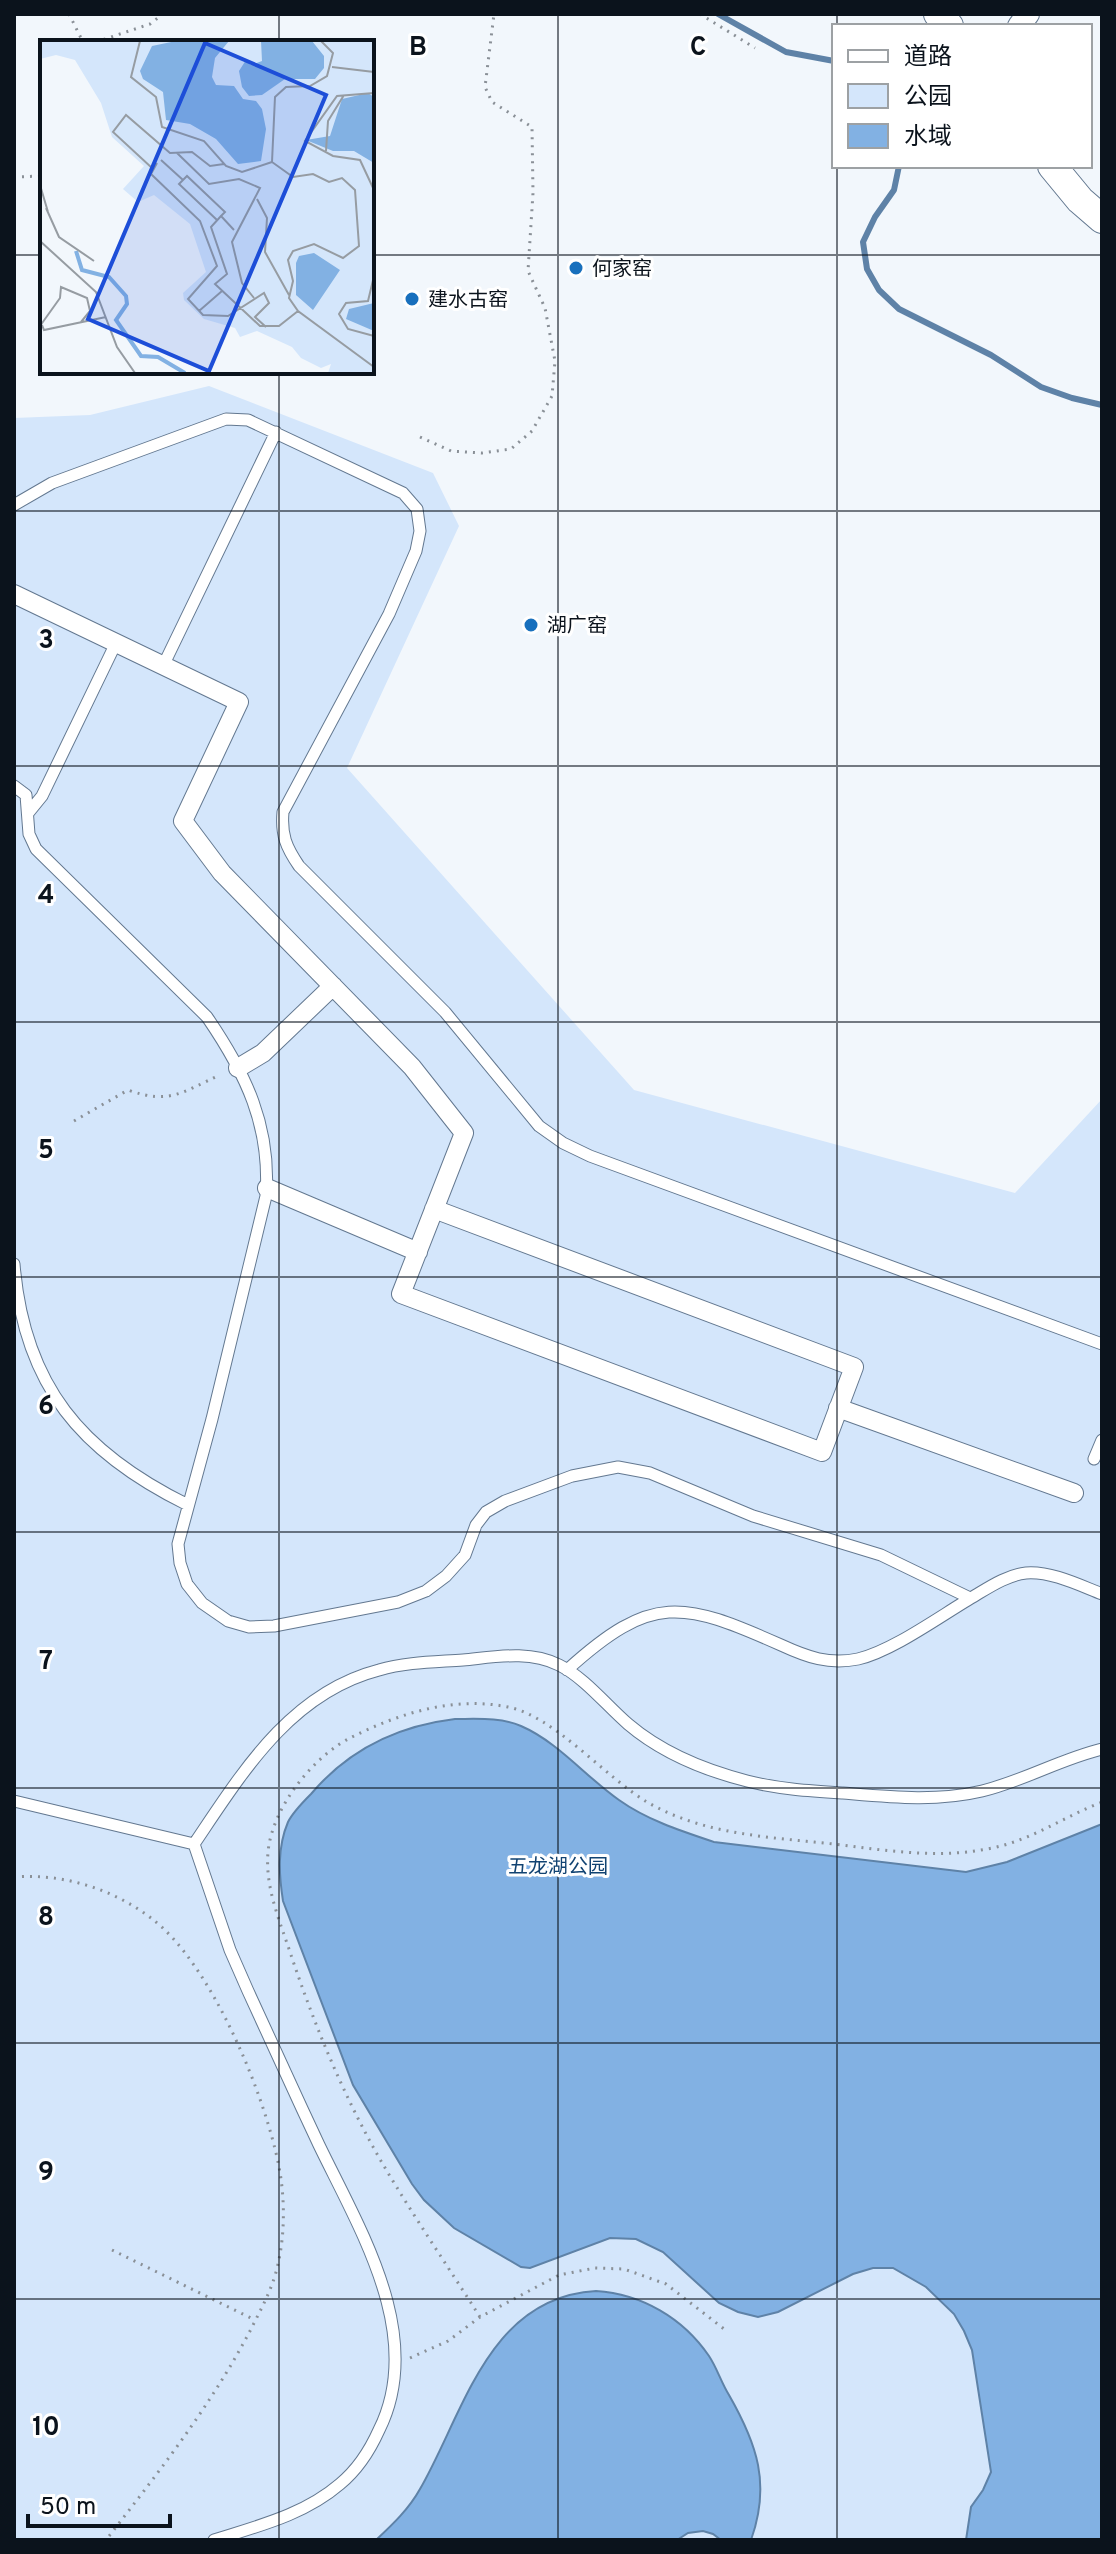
<svg xmlns="http://www.w3.org/2000/svg" width="1116" height="2554" font-family="Overpass,'Noto Sans SC',sans-serif">
<style>
.green{fill:#d4e6fb}
.water{fill:#82b1e3;stroke:#5e82a7;stroke-width:2}
.lines{fill:none;stroke-linecap:round;stroke-linejoin:round}
.stream{stroke:#5e82a7;stroke-width:6}
.service-casing{stroke:#637890;stroke-width:13}
.pedestrian-casing{stroke:#637890;stroke-width:20}
.minor-casing{stroke:#637890;stroke-width:24}
.tertiary-casing{stroke:#637890;stroke-width:30}
.path{stroke:#8a9097;stroke-width:3;stroke-dasharray:2 6;stroke-linecap:butt}
.service{stroke:#fff;stroke-width:11}
.pedestrian{stroke:#fff;stroke-width:18}
.minor{stroke:#fff;stroke-width:22}
.tertiary{stroke:#fff;stroke-width:28}
.grid{fill:none;stroke:#0b131c;stroke-width:2;stroke-opacity:0.55}
.poi-dot{fill:#1970bd;stroke:#fff;stroke-width:3}
.labels{text-anchor:middle;stroke-width:6;stroke-linejoin:round;paint-order:stroke}
.poi-label{font-size:20px;fill:#0b131c;stroke:#fff;text-anchor:start}
.park-label{font-size:20px;fill:#114372;stroke:#fff}
.inset-river{fill:none;stroke:#82b1e3;stroke-width:4}
.inset-road{fill:none;stroke:#969ca2;stroke-width:2}
.view{fill:#1d4ed8;fill-opacity:0.15;stroke:#1d4ed8;stroke-width:4}
.inset-edge{fill:none;stroke:#0b131c;stroke-width:4}
.grid-label{font-size:26px;text-anchor:middle;font-weight:bold;fill:#0b131c;stroke:#fff;stroke-width:6;stroke-linejoin:round;paint-order:stroke}
</style>
<rect width="100%" height="100%" fill="#f2f7fc"/>
<path class="green" d="M 209,386 L 433,473 L 459,526 L 347,768 L 634,1090 L 1015,1193 L 1102,1099 L 1102,2540 L 14,2540 L 14,418 L 90,415 Z"/>
<path class="water" d="M 455,1719 C 476,1719 501,1717 521,1726 C 558,1742 586,1777 619,1800 C 647,1820 681,1831 714,1842 L 966,1872 L 1007,1862 L 1102,1824 L 1102,2540 L 966,2540 L 971,2507 L 983,2490 L 991,2472 L 972,2350 L 964,2331 L 954,2314 L 926,2287 L 893,2268 L 873,2268 L 853,2274 L 778,2312 L 758,2317 L 738,2312 L 719,2303 L 663,2252 L 636,2239 L 610,2238 L 530,2268 L 521,2267 L 454,2228 L 424,2200 L 412,2184 L 353,2085 L 283,1901 C 279,1875 277,1848 288,1822 C 293,1812 303,1802 311,1794 C 349,1749 397,1726 455,1719 Z
M 596,2291 C 642,2294 683,2318 709,2356 C 717,2368 721,2382 729,2395 C 757,2444 771,2484 751,2540 L 721,2540 L 713,2534 L 703,2531 L 688,2533 L 677,2540 L 376,2540 C 392,2525 409,2509 420,2489 C 464,2413 488,2297 596,2291 Z"/>
<g class="lines">
<path class="stream" d="M 718,14 L 786,52 L 834,61
M 899,166 L 894,190 L 875,217 L 863,242 L 867,269 L 879,290 L 899,309 L 991,355 L 1041,387 L 1072,398 L 1102,405"/>
<g class="service-casing">
<path id="service" d="M 14,505 L 52,483 L 226,419 L 248,420 L 403,493 L 417,509 L 420,531 L 416,551 L 389,614 L 283,812 C 281,835 286,847 299,866 L 445,1012 L 539,1126 L 563,1143 L 590,1156 L 1102,1344
M 163,666 L 276,432
M 14,786 L 26,795 L 29,834 L 36,849 L 207,1017 C 246,1074 271,1126 266,1196 L 212,1419 L 178,1544 L 180,1563 L 187,1584 L 202,1603 L 228,1621 L 249,1627 L 274,1626 L 398,1602 L 426,1591 L 446,1576 L 465,1555 L 476,1525 L 486,1512 L 505,1501 L 572,1476 L 618,1467 L 650,1473 L 753,1516 L 881,1555 L 970,1598
M 29,812 L 42,796 L 116,643
M 14,1264 C 24,1386 82,1453 188,1505
M 1094,1459 L 1102,1440
M 567,1670 C 652,1593 682,1601 781,1645 C 807,1657 829,1665 858,1659 C 893,1651 943,1614 976,1595 C 991,1586 1008,1575 1026,1573 C 1051,1571 1079,1585 1102,1594
M 14,1801 L 194,1844
M 194,1844 C 242,1773 290,1693 379,1670 C 406,1662 436,1662 463,1660 C 495,1657 529,1650 559,1665 C 585,1678 606,1705 628,1724 C 662,1753 704,1770 747,1781 C 778,1789 811,1791 843,1793 C 890,1797 936,1802 982,1791 C 1023,1781 1061,1759 1102,1749
M 194,1844 L 230,1950 L 248,1991 C 272,2043 295,2094 319,2145 C 360,2230 426,2336 379,2430 C 370,2450 357,2470 340,2484 C 304,2515 258,2526 214,2540"/>
</g>
<g class="pedestrian-casing">
<path id="pedestrian" d="M 14,594 L 239,702 L 183,821 L 222,873 L 412,1067 L 464,1133 L 401,1294 L 822,1452 L 854,1367 L 434,1209
M 238,1068 L 263,1053 L 333,986
M 267,1188 L 418,1252
M 838,1408 L 1074,1493"/>
</g>
<g class="minor-casing">
<path id="minor" d="M 1019,26 L 1028,14"/>
</g>
<g class="tertiary-casing">
<path id="tertiary" d="M 938,14 L 949,26
M 1052,166 L 1080,200 L 1102,219"/>
</g>
<path class="path" d="M 69,14 L 83,42
M 700,14 L 755,48
M 96,42 L 150,24 L 163,14
M 14,177 L 42,176
M 420,437 L 451,451 L 482,453 L 511,449 L 532,431 L 552,396 L 555,361 L 545,308 L 528,271 L 533,193 L 532,127 L 492,102 L 485,87 L 494,14
M 74,1121 L 128,1090 C 170,1105 182,1092 220,1075
M 14,1877 C 62,1873 113,1889 151,1918 C 211,1963 265,2094 279,2167 C 285,2198 285,2234 278,2264 C 273,2288 261,2309 250,2331 C 210,2407 158,2473 106,2540
M 112,2250 L 255,2320
M 480,2317 C 447,2265 412,2214 381,2161 C 343,2095 314,2024 290,1952 C 279,1919 265,1887 268,1852 C 272,1808 313,1756 352,1737 C 400,1713 454,1696 508,1707 C 554,1716 604,1776 647,1802 C 704,1835 769,1837 833,1844 C 885,1850 934,1859 987,1849 C 1029,1842 1063,1817 1102,1802
M 410,2358 L 448,2341 L 480,2317 L 559,2275 L 595,2268 L 624,2269 L 666,2284 L 728,2332"/>
<use href="#service" class="service"/>
<use href="#pedestrian" class="pedestrian"/>
<use href="#minor" class="minor"/>
<use href="#tertiary" class="tertiary"/>
</g>
<path class="grid" d="M 279,14 L 279,42M 558,14 L 558,2540M 837,14 L 837,26M 837,166 L 837,2540M 14,255 L 42,255M 372,255 L 1102,255M 279,372 L 279,2540M 14,511 L 1102,511M 14,766 L 1102,766M 14,1022 L 1102,1022M 14,1277 L 1102,1277M 14,1532 L 1102,1532M 14,1788 L 1102,1788M 14,2043 L 1102,2043M 14,2299 L 1102,2299"/>
<g class="poi-dot">
<circle cx="576" cy="268" r="8"/>
<circle cx="412" cy="299" r="8"/>
<circle cx="531" cy="625" r="8"/>
</g>
<g class="labels">
<g class="poi-label">
<text x="592" y="275">何家窑</text>
<text x="428" y="306">建水古窑</text>
<text x="547" y="632">湖广窑</text>
</g>
<g class="park-label">
<text x="558" y="1873">五龙湖公园</text>
</g>
</g>
<g transform="translate(40 40)">
<rect width="334" height="334" fill="#f2f7fc"/>
<path d="M 0,1 L 334,1 L 334,333 L 288,333 L 291,324 L 281,328 L 261,318 L 252,307 L 217,291 L 200,297 L 195,288 L 164,279 L 144,260 L 143,253 L 166,232 L 150,184 L 114,155 L 98,162 L 83,149 L 104,126 L 72,97 L 61,63 L 35,20 L 16,15 L 0,19 Z" fill="#d4e6fb"/>
<path d="M 136,1 L 189,1 L 175,18 L 172,37 L 176,45 L 194,46 L 203,59 L 216,61 L 222,69 L 226,89 L 221,121 L 198,124 L 176,99 L 150,84 L 126,80 L 123,52 L 103,39 L 100,31 L 112,6 ZM 221,1 L 272,1 L 284,16 L 284,28 L 275,39 L 245,39 L 222,55 L 209,56 L 202,47 L 199,31 L 206,20 L 211,25 L 222,21 ZM 328,53 L 334,57 L 334,123 L 314,111 L 293,111 L 266,100 L 290,96 L 302,59 ZM 274,213 L 300,230 L 273,270 L 256,255 L 256,223 L 259,216 ZM 334,263 L 334,291 L 306,279 L 309,269 Z" fill="#82b1e3"/>
<path class="inset-river" d="M 36,211 L 42,230 L 69,237 L 86,256 L 87,264 L 76,280 L 101,316 L 118,317 L 145,333"/>
<path class="inset-road" d="M 100,1 L 91,37 L 116,57 L 122,87 L 164,101 L 186,126 L 202,132 L 232,122M 292,27 L 334,32M 334,53 L 297,56 L 265,101 L 293,116 L 320,120 L 334,150M 286,111 L 288,81 L 304,55M 137,113 L 169,144 L 199,139 L 220,148 L 192,202 L 202,243 L 214,258M 121,120 L 143,140M 232,122 L 253,137 L 273,134 L 289,142 L 302,138 L 315,150 L 319,206 L 303,218 L 274,204 L 253,211 L 248,220 L 253,241 L 249,258 L 258,271 L 334,327M 232,122 L 235,57 L 246,47 L 270,46 L 287,36 L 293,13 L 281,1M 117,123 L 111,134 L 160,181 L 177,226 L 148,259 L 163,275 L 188,276 L 224,253 L 229,263 L 215,277 L 226,287M 112,128 L 73,92 L 86,75 L 130,113 L 152,112 L 170,126 L 184,124M 0,145 L 8,172M 217,159 L 227,178 L 225,212 L 249,255M 6,168 L 19,197 L 54,221M 181,176 L 171,187 L 187,234 L 175,244 L 220,286 L 239,286 L 258,271M 177,180 L 139,144 L 147,136 L 185,172 L 181,176 L 194,190M 0,201 L 56,252 L 77,307 L 95,333M 334,236 L 328,261 L 306,263 L 299,274 L 308,289 L 334,296M 159,271 L 182,251M 2,285 L 4,290 L 66,277M 0,286 L 20,258 L 21,247 L 47,258 L 50,271 L 41,282"/>
<path class="view" d="M 165,3 L 286,55 L 169,331 L 48,279 Z"/>
<rect width="334" height="334" class="inset-edge"/>
</g>
<g class="grid-label">
<text x="418" y="55">B</text>
<text x="698" y="55">C</text>
<text x="46" y="648">3</text>
<text x="46" y="903">4</text>
<text x="46" y="1158">5</text>
<text x="46" y="1414">6</text>
<text x="46" y="1669">7</text>
<text x="46" y="1925">8</text>
<text x="46" y="2180">9</text>
<text x="46" y="2435">10</text>
</g>
<rect width="1116" height="2554" fill="none" stroke="#0b131c" stroke-width="32"/>
<rect x="832" y="24" width="260" height="144" fill="#ffffff" stroke="#9da1a4" stroke-width="2"/>
<rect x="848" y="50" width="40" height="12" fill="#ffffff" stroke="#9da1a4" stroke-width="2"/>
<text x="904" y="64" font-size="24" fill="#0b131c">道路</text>
<rect x="848" y="84" width="40" height="24" fill="#d4e6fb" stroke="#9da1a4" stroke-width="2"/>
<text x="904" y="104" font-size="24" fill="#0b131c">公园</text>
<rect x="848" y="124" width="40" height="24" fill="#82b1e3" stroke="#9da1a4" stroke-width="2"/>
<text x="904" y="144" font-size="24" fill="#0b131c">水域</text>
<path d="M28 2514v12h142v-12" fill="none" stroke="#0b131c" stroke-width="4"/>
<text x="40" y="2514" font-size="24" fill="#0b131c" stroke="#ffffff" stroke-width="6" paint-order="stroke">50 m</text>
</svg>
